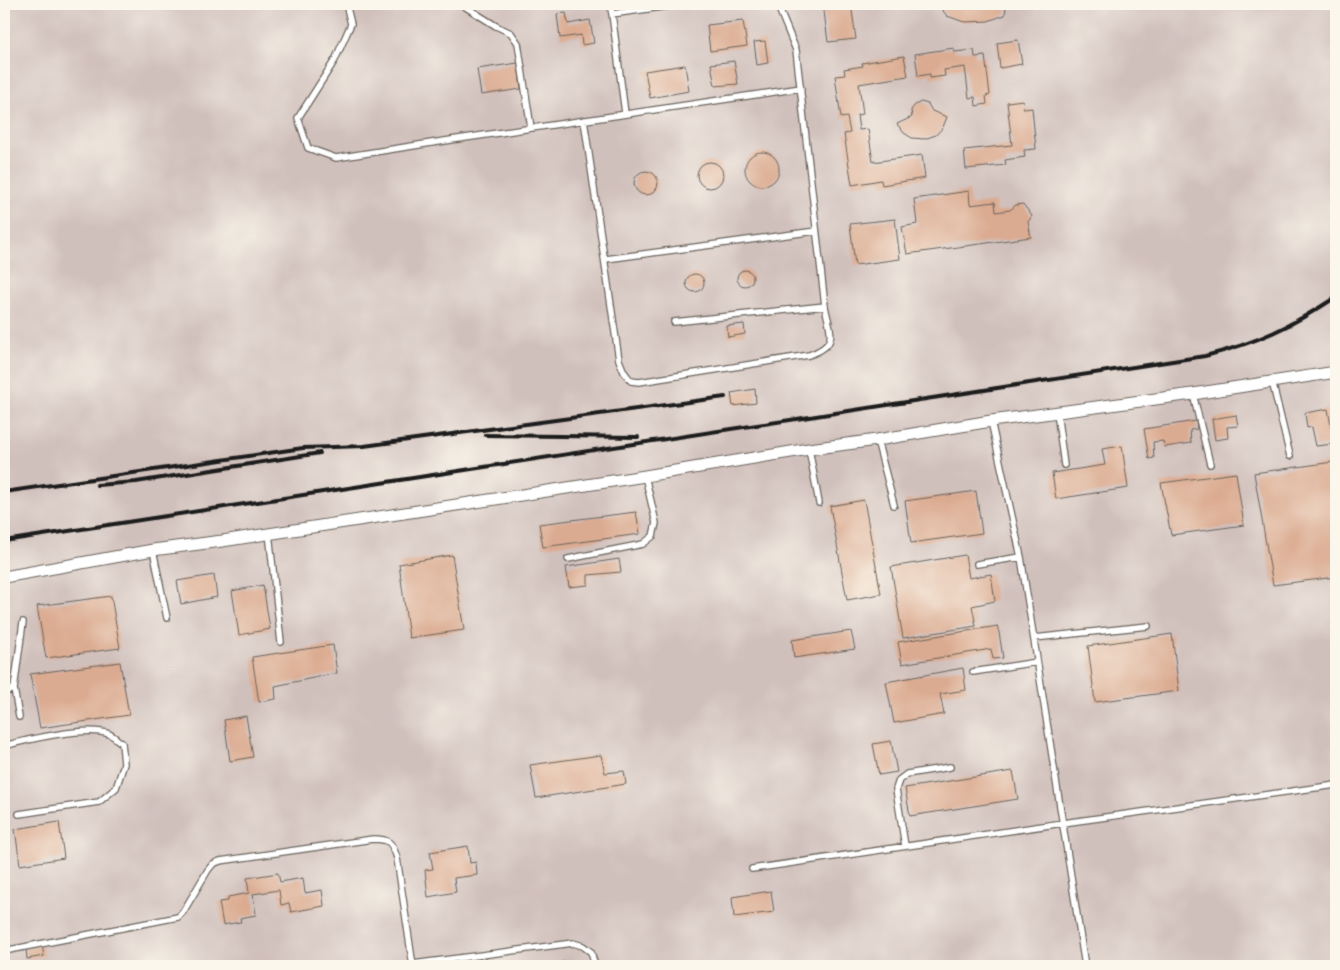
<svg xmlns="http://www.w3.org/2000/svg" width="1340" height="970" font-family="'IM FELL English',serif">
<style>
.industrial{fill:#d0c0bc}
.building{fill:#dbab91}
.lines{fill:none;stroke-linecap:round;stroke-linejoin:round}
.lane-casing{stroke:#69635c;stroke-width:8}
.street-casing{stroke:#69635c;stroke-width:13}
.lane{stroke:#fff;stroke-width:5.5}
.street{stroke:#fff;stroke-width:11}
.rail{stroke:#1c1c1c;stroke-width:4}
</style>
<rect width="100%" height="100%" fill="#fbf7ec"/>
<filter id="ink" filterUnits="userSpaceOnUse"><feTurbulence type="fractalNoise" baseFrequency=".02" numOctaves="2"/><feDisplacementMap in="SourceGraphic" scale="10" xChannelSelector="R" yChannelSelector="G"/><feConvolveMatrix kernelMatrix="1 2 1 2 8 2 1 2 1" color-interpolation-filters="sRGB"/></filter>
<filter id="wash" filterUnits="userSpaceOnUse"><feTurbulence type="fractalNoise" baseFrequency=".0096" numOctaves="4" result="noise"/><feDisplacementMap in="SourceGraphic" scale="20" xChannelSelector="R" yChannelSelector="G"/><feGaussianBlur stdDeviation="1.12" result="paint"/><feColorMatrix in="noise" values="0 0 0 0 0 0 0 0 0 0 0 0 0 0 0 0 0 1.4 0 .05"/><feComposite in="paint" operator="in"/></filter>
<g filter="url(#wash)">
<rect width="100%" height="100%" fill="#f7e8d2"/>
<path class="industrial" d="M 4,4 L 1336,4 L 1336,966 L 4,966 Z"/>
<g id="blocks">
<path class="building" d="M 823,4 L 851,4 L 856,39 L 828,42 Z
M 946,4 L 1015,4 L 1015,5 L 1006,7 L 1005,15 L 988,21 L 964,22 L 947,16 L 943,11 Z
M 566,13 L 568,24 L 590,20 L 594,43 L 582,45 L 581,35 L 560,38 L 557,14 Z
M 743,21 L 747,46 L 710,51 L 707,25 Z
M 1018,40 L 1022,64 L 1000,68 L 997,43 Z
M 765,41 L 768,63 L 757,65 L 754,42 Z
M 954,48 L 954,52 L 974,50 L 975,57 L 985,56 L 990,95 L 986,96 L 987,104 L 976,106 L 975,97 L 969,98 L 965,67 L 944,70 L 945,76 L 930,78 L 930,74 L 918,76 L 915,54 Z
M 904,56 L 908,76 L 859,84 L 863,114 L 857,115 L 859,130 L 868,129 L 873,162 L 922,155 L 925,178 L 882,185 L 881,180 L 852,185 L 844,134 L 850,133 L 847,117 L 841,118 L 835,76 L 845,75 L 844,69 L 863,66 L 862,63 Z
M 734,61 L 738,84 L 715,86 L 711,64 Z
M 518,63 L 521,89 L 481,95 L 477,69 Z
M 685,65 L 689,91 L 650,98 L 645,71 Z
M 1023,100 L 1024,109 L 1032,108 L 1036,149 L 1024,150 L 1025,157 L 1005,160 L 1006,165 L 966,169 L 964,150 L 1012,145 L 1007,102 Z
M 921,102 L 928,104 L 932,111 L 947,117 L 943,127 L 936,135 L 924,139 L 912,138 L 904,133 L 897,124 L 912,117 L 911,110 L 915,105 Z
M745 169a17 17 0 1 1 34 0a17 17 0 1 1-34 0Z
M697 175a13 13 0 1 1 26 0a13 13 0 1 1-26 0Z
M634 183a12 12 0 1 1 24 0a12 12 0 1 1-24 0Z
M 969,191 L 970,205 L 995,202 L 996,212 L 1010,210 L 1016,205 L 1023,204 L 1032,216 L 1028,222 L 1031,237 L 907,254 L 902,227 L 917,224 L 914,199 Z
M 895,219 L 900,259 L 855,265 L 850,224 Z
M737 278a8 8 0 1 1 16 0a8 8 0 1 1-16 0Z
M686 283a9 9 0 1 1 18 0a9 9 0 1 1-18 0Z
M 744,324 L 745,334 L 728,337 L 727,326 Z
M 755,389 L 756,403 L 733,406 L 731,393 Z
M 1328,409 L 1334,444 L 1316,446 L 1312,427 L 1307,428 L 1305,413 Z
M 1236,415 L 1238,426 L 1227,427 L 1228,438 L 1215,440 L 1212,419 Z
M 1196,421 L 1197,429 L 1190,430 L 1191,443 L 1165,447 L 1163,441 L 1153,442 L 1154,458 L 1149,459 L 1144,429 Z
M 1122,446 L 1128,488 L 1056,499 L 1052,473 L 1105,465 L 1102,449 Z
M 1333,462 L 1336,484 L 1336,577 L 1273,585 L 1254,473 Z
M 1236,473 L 1244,525 L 1171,535 L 1161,483 Z
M 976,491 L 982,533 L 911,543 L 905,501 Z
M 864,500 L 881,594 L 847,600 L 830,506 Z
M 636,512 L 640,534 L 543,547 L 539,524 Z
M 452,555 L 464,630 L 409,638 L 399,564 Z
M 965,555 L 969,578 L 991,574 L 995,601 L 972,606 L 976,626 L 903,638 L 891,567 Z
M 619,559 L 621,572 L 588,575 L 588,585 L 569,587 L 566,567 Z
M 214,575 L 217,597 L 181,604 L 177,581 Z
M 263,585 L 270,629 L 239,635 L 232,591 Z
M 111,596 L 120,648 L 46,658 L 37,606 Z
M 998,626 L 1003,658 L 993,659 L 991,649 L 902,664 L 898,642 Z
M 851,631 L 855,649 L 794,658 L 792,640 Z
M 1172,634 L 1179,691 L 1095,702 L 1088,646 Z
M 333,645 L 337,673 L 275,686 L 276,699 L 259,702 L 252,657 Z
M 120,662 L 129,715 L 40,728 L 30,674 Z
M 963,668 L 966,690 L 940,694 L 944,714 L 894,723 L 886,682 Z
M 246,716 L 253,757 L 230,761 L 224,720 Z
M 891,741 L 897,772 L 879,775 L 873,744 Z
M 601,755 L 605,773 L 624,771 L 626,784 L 536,798 L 530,765 Z
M 1013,771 L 1018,799 L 910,816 L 905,788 Z
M 59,822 L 64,858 L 20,865 L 15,829 Z
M 468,846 L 470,863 L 476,862 L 477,875 L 454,878 L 456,892 L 428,897 L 425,870 L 433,869 L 430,852 Z
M 278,873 L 280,882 L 303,878 L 305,893 L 322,890 L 324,906 L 291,912 L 289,903 L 281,905 L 279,890 L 253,894 L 256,915 L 240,918 L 241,922 L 223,925 L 219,902 L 228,901 L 228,897 L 249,893 L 247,878 Z
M 771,891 L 774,912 L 734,917 L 732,897 Z
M 42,946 L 44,956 L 27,959 L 26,948 Z
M 569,961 L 570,966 L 545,966 L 545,965 Z"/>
</g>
</g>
<g filter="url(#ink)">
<use href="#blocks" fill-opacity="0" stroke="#69635c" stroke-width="1"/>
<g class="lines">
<g class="lane-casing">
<path id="lane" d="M 346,4 L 351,24 L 335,60 L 298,118 L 308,148 L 336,158 L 438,142 L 801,88
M 461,4 L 496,26 L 511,33 L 518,43 L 531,128
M 610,4 L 612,14
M 625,113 L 612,14 L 683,4
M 584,120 L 619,360 L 624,372 L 631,381 L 639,382 L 809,355 C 840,344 830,333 825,306 L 796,50 L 777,4
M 606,259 L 816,231
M 674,322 L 825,306
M 1272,381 L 1290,456
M 1193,394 L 1210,464
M 1057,412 L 1064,465
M 991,421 L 1021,557 L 1085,966
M 877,440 L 894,505
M 809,449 L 819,503
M 269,533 L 281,642
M 153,550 L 167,618
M 568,559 L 643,544 L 653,536 L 656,523 L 645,476
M 977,564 L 1021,557
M 1034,638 L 1148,626
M 973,672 L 1037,662
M 4,692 L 14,689
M 19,717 L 14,689 L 23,622
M 4,746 C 26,740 89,725 109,734 C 114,736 118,741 122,743 L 124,764 L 116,788 L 99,802 L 19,814
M 905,846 L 896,789 L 899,780 L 907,774 L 950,767
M 752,869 L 1063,823 L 1336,785
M 4,951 L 178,917 L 183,912 L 208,870 L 213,864 L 220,861 L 373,839 C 389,839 392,842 397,858 L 413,966
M 413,964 L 573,943 L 583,946 L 591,952 L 595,966"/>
</g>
<g class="street-casing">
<path id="street" d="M 4,577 L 153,550 L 222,541 L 645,476 L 809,449 L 877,440 L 991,421 L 1193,394 L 1336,372"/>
</g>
<use href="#lane" class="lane"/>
<use href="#street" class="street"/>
<path class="rail" d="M 485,435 L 638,437
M 97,485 L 136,482 L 320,453
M 4,492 L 303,448 L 364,446 L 725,397
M 4,541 L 1205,356 C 1257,343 1292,326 1336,297"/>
</g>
</g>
<rect width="1340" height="970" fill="none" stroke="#fbf7ec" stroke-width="20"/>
</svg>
